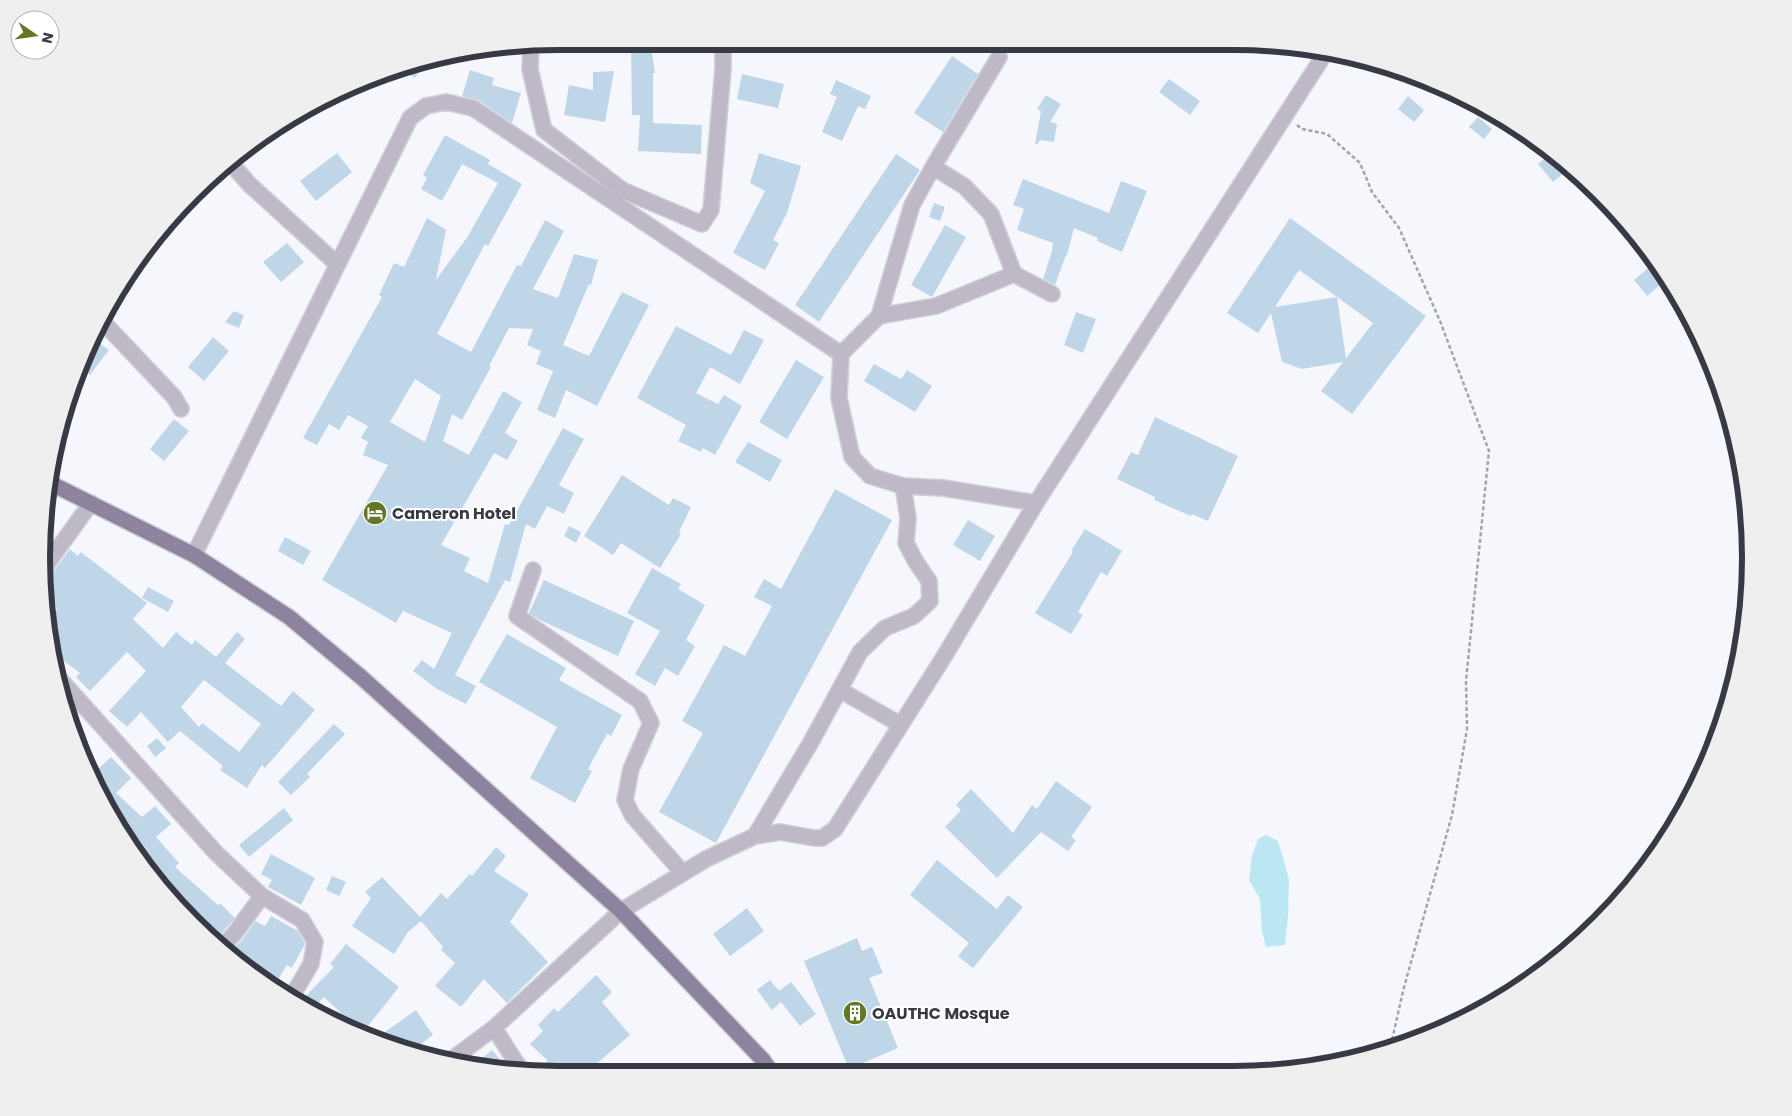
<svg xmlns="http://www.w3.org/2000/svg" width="1792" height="1116" font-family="Poppins,sans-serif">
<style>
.water{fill:#bae7f1}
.building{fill:#bfd6e8;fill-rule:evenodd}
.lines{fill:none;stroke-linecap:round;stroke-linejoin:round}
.minor-casing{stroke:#d0d1d7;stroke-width:18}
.major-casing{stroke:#d0d1d7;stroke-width:18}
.path{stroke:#a3a5ac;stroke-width:2.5;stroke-dasharray:4 2.5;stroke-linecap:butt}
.minor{stroke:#beb8c7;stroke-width:15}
.major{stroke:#8d839e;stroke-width:15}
.labels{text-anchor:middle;stroke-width:4;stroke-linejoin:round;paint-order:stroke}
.poi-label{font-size:16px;font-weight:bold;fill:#373a44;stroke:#fff;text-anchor:start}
.rim{fill:none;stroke:#373a44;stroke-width:6}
</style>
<rect width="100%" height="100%" fill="#f6f7fc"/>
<path class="water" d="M 1266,835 L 1278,841 L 1289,879 L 1288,916 L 1285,945 L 1266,947 L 1262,931 L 1260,899 L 1249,880 L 1252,856 L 1258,839 Z"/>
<path class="building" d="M 631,46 L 651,46 L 655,73 L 653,73 L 653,123 L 702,125 L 701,154 L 638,151 L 640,115 L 632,115 Z
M 952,56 L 978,74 L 943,132 L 914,113 Z
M 426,61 L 415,78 L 398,67 Z
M 470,70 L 494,78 L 492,85 L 521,93 L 512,123 L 478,100 L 462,96 Z
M 614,71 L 605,122 L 564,115 L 569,85 L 593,90 L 593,72 Z
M 742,74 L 784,84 L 778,108 L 737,99 Z
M 1169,79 L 1200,101 L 1190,115 L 1159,92 Z
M 836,80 L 871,96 L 865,109 L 858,106 L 842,141 L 822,132 L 837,97 L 830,94 Z
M 1046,95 L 1061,104 L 1050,122 L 1057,124 L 1054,142 L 1040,140 L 1037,145 L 1035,144 L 1041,111 L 1037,109 Z
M 1408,96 L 1424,110 L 1414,122 L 1398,109 Z
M 1478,117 L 1492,129 L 1484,139 L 1469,127 Z
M 445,135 L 490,160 L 488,164 L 522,184 L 488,246 L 485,244 L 437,334 L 471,352 L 517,265 L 521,266 L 545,220 L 564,231 L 533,289 L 558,298 L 574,254 L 598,260 L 591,285 L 589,284 L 563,345 L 589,356 L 622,292 L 649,305 L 597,406 L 566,390 L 555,418 L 537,410 L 553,371 L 536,364 L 541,351 L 527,345 L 533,329 L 509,328 L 489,366 L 491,367 L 462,420 L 452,414 L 443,441 L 469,455 L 503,391 L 522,402 L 505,433 L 518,441 L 507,460 L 494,453 L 441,545 L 470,558 L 464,571 L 488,583 L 505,524 L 509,525 L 563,428 L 584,439 L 559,485 L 574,493 L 564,514 L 547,506 L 535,529 L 526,524 L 510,582 L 505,580 L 455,675 L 476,686 L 466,704 L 437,689 L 413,671 L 422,660 L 434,669 L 452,633 L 403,611 L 396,623 L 322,580 L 388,465 L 363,455 L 368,442 L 361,438 L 368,426 L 348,415 L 339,430 L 329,424 L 317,445 L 303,438 L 382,297 L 379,295 L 394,263 L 404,267 L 427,218 L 446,230 L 436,280 L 468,236 L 498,183 L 462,164 L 442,201 L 421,189 L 427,178 L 423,175 ZM 415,379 L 441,396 L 425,442 L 390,422 Z
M 1553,152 L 1570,168 L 1553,182 L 1538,164 Z
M 337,153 L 352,172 L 316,201 L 300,181 Z
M 759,153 L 801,166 L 787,213 L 773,240 L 779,243 L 765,270 L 733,253 L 765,191 L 750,183 Z
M 896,154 L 920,170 L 819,322 L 795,305 Z
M 1023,179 L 1109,213 L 1121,181 L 1147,191 L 1122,252 L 1097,241 L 1098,238 L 1074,228 L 1067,255 L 1066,255 L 1055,285 L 1043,279 L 1052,251 L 1053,243 L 1017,230 L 1024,209 L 1013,205 Z
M 934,203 L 945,207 L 940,221 L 929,217 Z
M 1290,218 L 1426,316 L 1352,414 L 1321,391 L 1343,362 L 1302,369 L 1282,362 L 1271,313 L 1258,333 L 1227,313 ZM 1299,270 L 1337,297 L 1275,307 ZM 1337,297 L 1373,323 L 1346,358 Z
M 945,225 L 966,237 L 932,297 L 911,285 Z
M 287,243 L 304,262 L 281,282 L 263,262 Z
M 1655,262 L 1667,279 L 1647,296 L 1634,280 Z
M 234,311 L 244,315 L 239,328 L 225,322 Z
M 1076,312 L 1096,319 L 1083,353 L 1064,345 Z
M 676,326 L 731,355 L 744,330 L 764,340 L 740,384 L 710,367 L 696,393 L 718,404 L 724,395 L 742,406 L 715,455 L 703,448 L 701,452 L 678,441 L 686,425 L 637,398 Z
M 213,337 L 229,351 L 204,381 L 188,367 Z
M 98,342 L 109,350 L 90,375 L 81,367 Z
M 796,360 L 824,377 L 787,439 L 759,422 Z
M 874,364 L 901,379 L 907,370 L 932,386 L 915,412 L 864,381 Z
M 1155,417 L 1238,456 L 1208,521 L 1192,514 L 1191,516 L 1154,500 L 1155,497 L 1117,479 L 1131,452 L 1138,455 Z
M 174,419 L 189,431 L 164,461 L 150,449 Z
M 748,442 L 782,460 L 770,482 L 735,462 Z
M 622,475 L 669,505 L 673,498 L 691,507 L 679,532 L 681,534 L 660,568 L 621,543 L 613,555 L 584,536 Z
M 835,489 L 892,520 L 716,843 L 659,812 L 703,733 L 682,721 L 724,645 L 745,656 L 772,606 L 754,597 L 764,579 L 781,589 Z
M 968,520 L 995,536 L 980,561 L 953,545 Z
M 569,526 L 581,532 L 576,543 L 564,536 Z
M 1085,529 L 1122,551 L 1107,576 L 1101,572 L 1078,612 L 1083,615 L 1071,634 L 1035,613 L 1073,552 L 1071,551 Z
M 285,537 L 311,551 L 303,565 L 278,551 Z
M 70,549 L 78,556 L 81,552 L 147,603 L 133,619 L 163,648 L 176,632 L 192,645 L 195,640 L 216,657 L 237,632 L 245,639 L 225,663 L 281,706 L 293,691 L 315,710 L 265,768 L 262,765 L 247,788 L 220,770 L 223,766 L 180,731 L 168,742 L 141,712 L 127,727 L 109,711 L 146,671 L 127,652 L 90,691 L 76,677 L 80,673 L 52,652 L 46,625 L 57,609 L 43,589 L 43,580 L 50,576 ZM 204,680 L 261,724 L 239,752 L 202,723 L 199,727 L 181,707 Z
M 652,568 L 681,584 L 678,589 L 705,605 L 686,640 L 695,646 L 678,676 L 665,668 L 655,686 L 635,674 L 660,631 L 627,613 Z
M 544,580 L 634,621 L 618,656 L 540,620 L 529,613 Z
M 148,587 L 174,601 L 168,612 L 142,598 Z
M 507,634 L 566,668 L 559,680 L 622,715 L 611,736 L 607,734 L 588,769 L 592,771 L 575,803 L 530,778 L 557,727 L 479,682 Z
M 334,724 L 345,734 L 307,774 L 310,777 L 291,795 L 278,782 Z
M 157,738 L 166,748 L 155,757 L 147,746 Z
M 111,757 L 131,778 L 116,793 L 142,817 L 155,806 L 171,824 L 156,837 L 179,863 L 175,867 L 218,905 L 220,903 L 235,918 L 214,942 L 192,923 L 128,845 L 93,774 Z
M 1056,781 L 1092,807 L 1071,837 L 1076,840 L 1068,851 L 1041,832 L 997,878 L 945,827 L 961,810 L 956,805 L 971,789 L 1013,833 L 1032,805 L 1037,809 Z
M 284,808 L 293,820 L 249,857 L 239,845 Z
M 496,847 L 506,856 L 494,871 L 529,894 L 510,922 L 548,962 L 507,1003 L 484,979 L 461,1007 L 435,986 L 455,963 L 441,950 L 443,947 L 421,921 L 408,932 L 394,954 L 352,926 L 371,898 L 365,892 L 382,877 L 420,917 L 441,893 L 447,899 L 470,874 L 472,876 Z
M 271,854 L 315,878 L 301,905 L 268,887 L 272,880 L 261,874 Z
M 937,860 L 997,909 L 1008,895 L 1023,907 L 973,968 L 958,956 L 969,943 L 910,895 Z
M 332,876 L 346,882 L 339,896 L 326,890 Z
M 747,908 L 764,931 L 730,956 L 713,934 Z
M 271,916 L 298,931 L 305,944 L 292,968 L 287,965 L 274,986 L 244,968 L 228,954 L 243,939 L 255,921 L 265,926 Z
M 857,938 L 862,951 L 872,947 L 883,973 L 869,978 L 898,1048 L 849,1069 L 804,961 Z
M 346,944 L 399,987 L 360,1036 L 336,1021 L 343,1015 L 324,997 L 313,1008 L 301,1001 L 334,967 L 330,964 Z
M 596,975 L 612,992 L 602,1002 L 630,1035 L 588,1071 L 536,1071 L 548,1061 L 530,1044 L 543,1031 L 538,1025 L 554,1008 L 558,1012 Z
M 770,980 L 779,991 L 791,982 L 816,1014 L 800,1026 L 781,1002 L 772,1010 L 757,990 Z
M 416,1010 L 433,1035 L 413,1050 L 375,1039 Z
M 492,1050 L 498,1057 L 509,1070 L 491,1070 L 473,1066 Z"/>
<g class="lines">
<g class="minor-casing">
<path id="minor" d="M 531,46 L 530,69 L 544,130 L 622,190 L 702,224 L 711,210 L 723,69 L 723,46
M 999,57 L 933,167 L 912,205 L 879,316 L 841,354 L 839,398 L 852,457 L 870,476 L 903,486 L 943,488 L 1036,503
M 229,161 L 249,184 L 337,264
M 933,167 L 964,186 L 991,214 L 1014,274 L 1052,294
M 879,316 L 936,306 L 1014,274
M 103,322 L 174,397 L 181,409
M 194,555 L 410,118 L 426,106 L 446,102 L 473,108 L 841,354
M 42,571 L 91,503
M 517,616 L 640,701 L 651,723 L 631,769 L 625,800 L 632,815 L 683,873
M 517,616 L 533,570
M 57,676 L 217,854 L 262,896 L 302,920 L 315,942 L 311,964 L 292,996
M 840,690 L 901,725
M 755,836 L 811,742 L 860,652 L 885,628 L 914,616 L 930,601 L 929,581 L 916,562 L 906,543 L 908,518 L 903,486
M 221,948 L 235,933 L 262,896
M 494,1028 L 521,1070
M 451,1060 L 494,1028 L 621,911 L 706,859 L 755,836 L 780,832 L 814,838 L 822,838 L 835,829 L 945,655 L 1036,503 L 1326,52"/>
</g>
<g class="major-casing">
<path id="major" d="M 48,482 L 194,555 L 289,617 L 361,677 L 621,911 L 763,1060 L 771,1072"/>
</g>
<path class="path" d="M 1297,125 L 1302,129 L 1327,134 L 1360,163 L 1372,192 L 1399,228 L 1440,321 L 1489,451 L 1466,681 L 1467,729 L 1452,815 L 1403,991 L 1390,1049"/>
<use href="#minor" class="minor"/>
<use href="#major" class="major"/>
</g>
<defs>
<g id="hotel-disc" transform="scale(1.25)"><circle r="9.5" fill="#637727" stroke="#fff"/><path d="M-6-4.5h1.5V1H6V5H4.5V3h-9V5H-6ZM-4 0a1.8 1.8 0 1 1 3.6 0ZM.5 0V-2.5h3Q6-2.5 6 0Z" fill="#fff"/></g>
<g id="building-disc" transform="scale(1.25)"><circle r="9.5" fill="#637727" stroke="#fff"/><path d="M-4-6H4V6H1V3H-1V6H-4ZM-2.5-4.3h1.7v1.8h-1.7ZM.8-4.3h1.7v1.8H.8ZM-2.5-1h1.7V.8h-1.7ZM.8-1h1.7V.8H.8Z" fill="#fff"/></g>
</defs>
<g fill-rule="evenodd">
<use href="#hotel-disc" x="375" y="513"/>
<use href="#building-disc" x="855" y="1013"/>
</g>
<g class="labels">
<g class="poi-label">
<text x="392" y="519">Cameron Hotel</text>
<text x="872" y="1019">OAUTHC Mosque</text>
</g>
</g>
<path d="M0 0H1792V1116H0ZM558 50H1234A508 508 0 0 1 1742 558V558A508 508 0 0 1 1234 1066H558A508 508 0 0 1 50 558V558A508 508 0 0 1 558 50Z" fill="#efeff0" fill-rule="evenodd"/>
<path class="rim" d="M558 50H1234A508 508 0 0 1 1742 558V558A508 508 0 0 1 1234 1066H558A508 508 0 0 1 50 558V558A508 508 0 0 1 558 50Z"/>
<g transform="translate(35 35) rotate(103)"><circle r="24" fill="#ffffff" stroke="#afb0b4"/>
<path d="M0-4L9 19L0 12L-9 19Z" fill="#637727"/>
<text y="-8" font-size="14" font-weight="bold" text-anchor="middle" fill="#373a44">N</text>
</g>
</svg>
